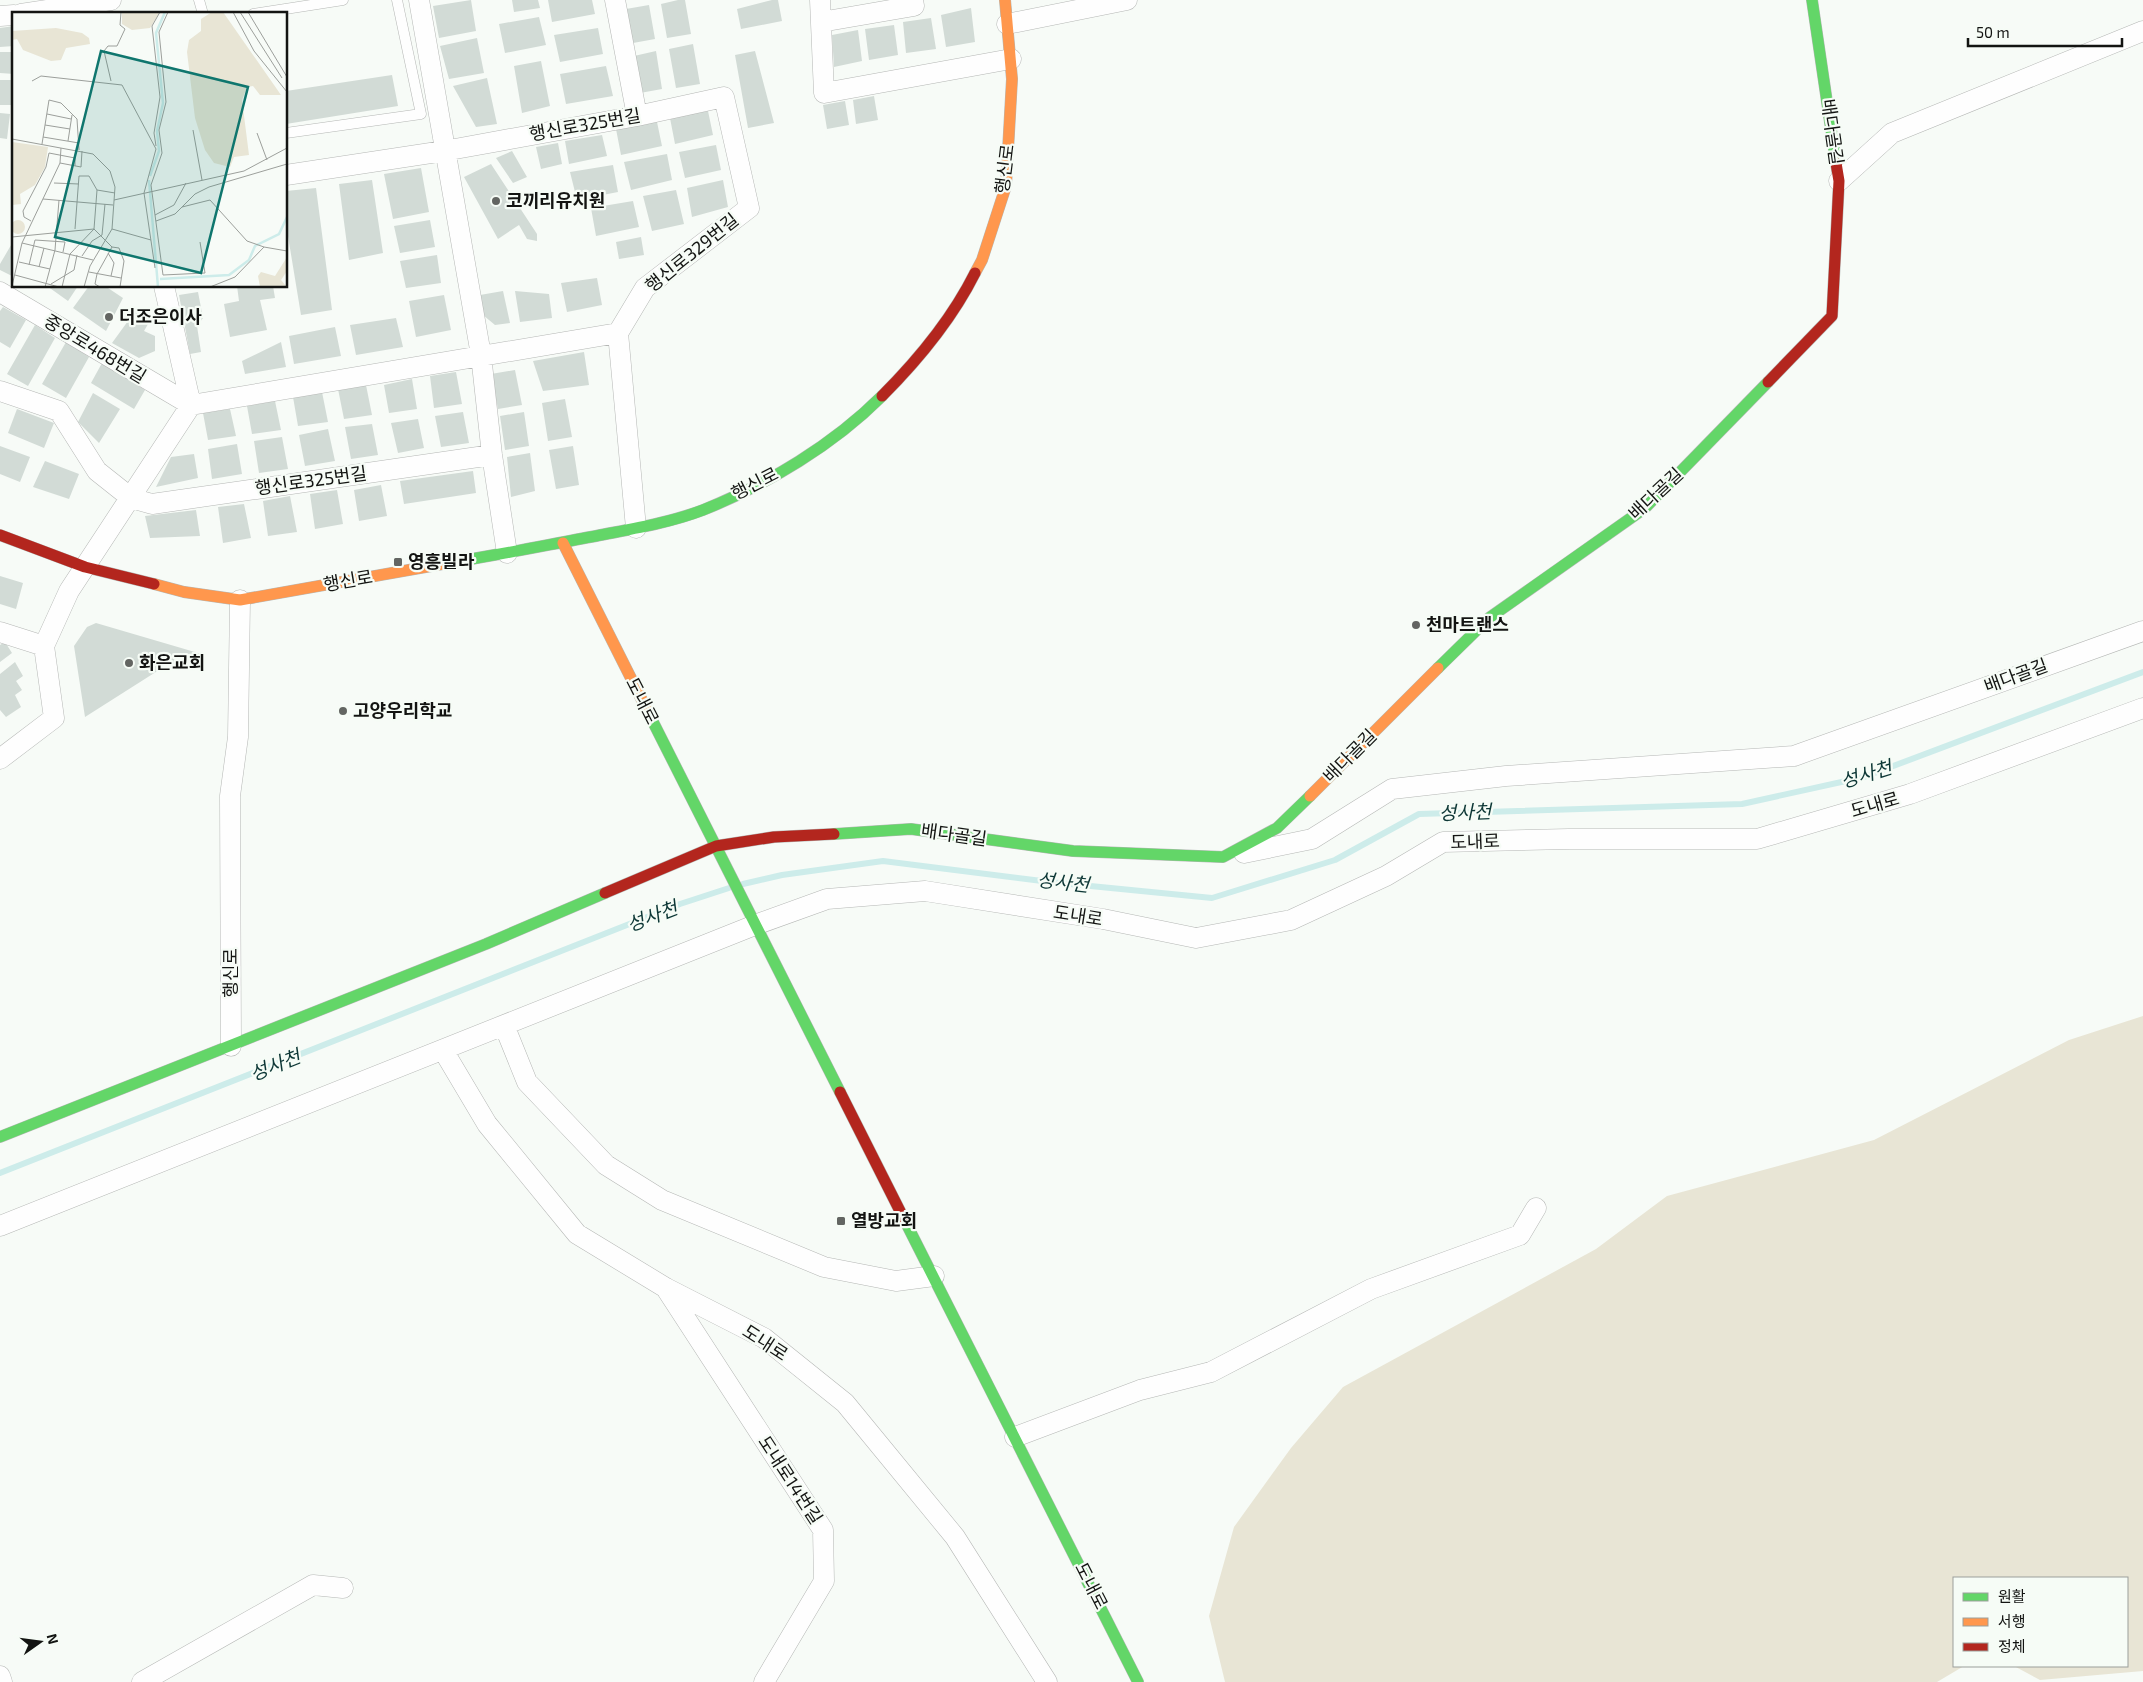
<svg xmlns="http://www.w3.org/2000/svg" width="2143" height="1682" font-family="'Exo 2','Noto Sans KR',sans-serif">
<style>
.green{fill:#e8e5d5}
.lines{fill:none;stroke-linecap:round;stroke-linejoin:round}
.stream{stroke:#cdecea;stroke-width:6}
.building{fill:#d2dbd6}
.lane-casing{stroke:#b5b7b5;stroke-width:11}
.street-casing{stroke:#b5b7b5;stroke-width:21}
.fast-casing{stroke:#b5b7b5;stroke-width:12}
.slow-casing{stroke:#b5b7b5;stroke-width:12}
.jam-casing{stroke:#b5b7b5;stroke-width:12}
.lane{stroke:#fefefe;stroke-width:10}
.street{stroke:#fefefe;stroke-width:20}
.fast{stroke:#63d668;stroke-width:11}
.slow{stroke:#ff974d;stroke-width:11}
.jam{stroke:#b3261e;stroke-width:11}
.poi-dot{fill:#636562;stroke:#f6fcf6;stroke-width:2}
.labels{text-anchor:middle;stroke-width:4.5;stroke-linejoin:round;paint-order:stroke}
.street-label{font-size:18px;fill:#131412;stroke:#f6fcf6}
.poi-label{font-size:18px;font-weight:bold;fill:#131412;stroke:#f6fcf6;text-anchor:start}
.water-label{font-size:19px;font-style:italic;fill:#0c3635;stroke:#f6fcf6}
.inset-river{fill:none;stroke:#cdecea;stroke-width:2.5}
.inset-road{fill:none;stroke:#9c9f9b;stroke-width:1}
.view{fill:#0f766e;fill-opacity:0.15;stroke:#0f766e;stroke-width:2.5}
.inset-edge{fill:none;stroke:#131412;stroke-width:2.5}
</style>
<rect width="100%" height="100%" fill="#f7fbf7"/>
<path class="green" d="M 2143,1016 L 2143,1671 L 2040,1680 L 2014,1666 L 2127,1666 L 2127,1578 L 1954,1578 L 1954,1666 L 1964,1666 L 1937,1682 L 1225,1682 L 1209,1616 L 1234,1527 L 1291,1448 L 1343,1387 L 1596,1249 L 1667,1196 L 1874,1140 L 2069,1040 Z"/>
<g class="lines">
<path class="stream" d="M 743,884 L 782,875 L 883,861 L 1050,882 L 1212,898 L 1335,860 L 1419,814 L 1742,804 L 1864,777 L 2143,672
M 0,1173 L 680,904 L 729,888"/>
</g>
<path class="building" d="M 471,0 L 476,31 L 439,38 L 433,6 Z
M 512,0 L 538,0 L 540,8 L 514,12 Z
M 548,0 L 592,0 L 595,14 L 552,22 Z
M 678,0 L 685,0 L 691,34 L 667,38 L 661,4 Z
M 772,0 L 778,0 L 782,21 L 741,29 L 737,9 Z
M 649,5 L 655,39 L 633,43 L 626,9 Z
M 971,8 L 975,42 L 946,47 L 941,15 Z
M 539,17 L 546,45 L 505,53 L 499,24 Z
M 931,18 L 936,49 L 906,53 L 903,22 Z
M 894,25 L 898,55 L 869,60 L 865,29 Z
M 14,26 L 14,46 L 0,47 L 0,28 Z
M 598,28 L 603,54 L 560,62 L 554,35 Z
M 858,30 L 862,61 L 834,67 L 832,35 Z
M 477,38 L 484,73 L 449,79 L 440,46 Z
M 693,44 L 700,84 L 676,88 L 669,49 Z
M 656,51 L 662,89 L 640,93 L 634,56 Z
M 755,51 L 774,123 L 748,128 L 735,55 Z
M 0,52 L 14,52 L 14,74 L 0,73 Z
M 541,61 L 550,106 L 522,113 L 514,66 Z
M 606,66 L 613,96 L 566,104 L 560,74 Z
M 392,75 L 398,106 L 286,124 L 286,91 Z
M 487,78 L 497,124 L 476,127 L 453,86 Z
M 0,80 L 14,80 L 12,105 L 0,105 Z
M 874,96 L 878,120 L 856,124 L 853,100 Z
M 845,101 L 849,125 L 827,129 L 823,105 Z
M 708,111 L 713,135 L 675,144 L 670,118 Z
M 0,113 L 10,114 L 7,139 L 0,138 Z
M 657,122 L 662,146 L 621,155 L 616,129 Z
M 602,135 L 607,156 L 569,164 L 565,141 Z
M 558,143 L 562,164 L 541,169 L 536,147 Z
M 716,145 L 721,170 L 685,178 L 679,152 Z
M 512,151 L 527,177 L 513,183 L 496,158 Z
M 667,154 L 672,180 L 631,190 L 624,162 Z
M 491,164 L 537,234 L 537,241 L 527,239 L 519,225 L 498,239 L 464,177 Z
M 613,165 L 618,192 L 577,200 L 570,172 Z
M 421,168 L 429,212 L 393,219 L 384,174 Z
M 372,180 L 383,253 L 349,260 L 339,184 Z
M 723,180 L 728,207 L 692,217 L 687,188 Z
M 316,188 L 332,310 L 301,315 L 286,224 L 286,191 Z
M 676,190 L 684,224 L 652,231 L 643,196 Z
M 633,201 L 639,227 L 596,236 L 591,208 Z
M 430,220 L 435,247 L 400,253 L 394,226 Z
M 641,237 L 644,255 L 619,259 L 616,242 Z
M 14,240 L 14,277 L 0,270 L 0,264 Z
M 437,255 L 441,283 L 406,288 L 400,261 Z
M 597,278 L 602,305 L 567,312 L 561,283 Z
M 47,286 L 78,286 L 68,301 Z
M 89,286 L 105,286 L 123,298 L 106,331 L 73,308 Z
M 237,286 L 273,286 L 275,298 L 260,300 L 267,330 L 230,337 L 224,304 L 239,301 Z
M 503,291 L 510,323 L 495,325 L 483,315 L 480,295 Z
M 515,291 L 549,294 L 552,318 L 520,322 Z
M 198,292 L 203,318 L 197,326 L 201,352 L 190,354 L 179,295 Z
M 444,295 L 451,330 L 416,337 L 409,301 Z
M 3,307 L 26,320 L 10,348 L 0,342 L 0,311 Z
M 136,310 L 151,319 L 144,331 L 155,336 L 155,351 L 139,358 L 112,343 Z
M 396,318 L 403,347 L 356,355 L 350,325 Z
M 35,325 L 55,338 L 28,386 L 7,374 Z
M 335,327 L 341,356 L 294,364 L 289,336 Z
M 66,342 L 89,357 L 66,398 L 42,384 Z
M 281,342 L 286,367 L 245,374 L 242,361 Z
M 584,352 L 589,385 L 543,391 L 533,361 Z
M 102,363 L 145,390 L 134,409 L 91,383 Z
M 515,370 L 522,405 L 498,409 L 491,374 Z
M 456,372 L 462,404 L 434,408 L 430,376 Z
M 412,379 L 417,409 L 389,413 L 384,385 Z
M 366,385 L 372,415 L 344,419 L 338,389 Z
M 322,392 L 328,422 L 298,426 L 293,397 Z
M 93,393 L 120,409 L 99,443 L 78,422 Z
M 565,399 L 572,437 L 548,441 L 542,403 Z
M 275,401 L 281,430 L 252,434 L 247,406 Z
M 17,409 L 54,423 L 44,448 L 8,433 Z
M 230,409 L 236,436 L 208,440 L 203,413 Z
M 463,412 L 469,443 L 441,447 L 435,416 Z
M 524,412 L 529,446 L 505,450 L 500,416 Z
M 418,419 L 424,448 L 398,453 L 391,423 Z
M 372,424 L 378,455 L 351,459 L 345,427 Z
M 328,429 L 335,461 L 305,466 L 299,435 Z
M 282,437 L 288,469 L 259,473 L 254,441 Z
M 237,444 L 242,474 L 212,479 L 208,449 Z
M 0,446 L 30,457 L 20,482 L 0,474 Z
M 573,446 L 579,485 L 556,489 L 549,450 Z
M 530,453 L 535,491 L 511,497 L 507,457 Z
M 194,454 L 198,478 L 156,487 L 171,457 Z
M 45,461 L 79,474 L 69,499 L 33,487 Z
M 473,471 L 476,493 L 404,504 L 400,481 Z
M 381,485 L 387,516 L 359,521 L 354,490 Z
M 337,490 L 343,524 L 315,529 L 310,494 Z
M 290,496 L 297,532 L 268,536 L 263,501 Z
M 244,504 L 251,538 L 223,543 L 218,507 Z
M 196,510 L 200,536 L 150,538 L 145,516 Z
M 0,576 L 23,583 L 16,609 L 0,604 Z
M 96,623 L 205,655 L 159,670 L 85,717 L 74,646 L 87,627 Z
M 5,642 L 12,653 L 0,662 L 0,645 Z
M 15,662 L 23,676 L 16,681 L 22,690 L 15,695 L 21,707 L 6,717 L 0,710 L 0,674 Z"/>
<g class="lines">
<g class="lane-casing">
<path id="lane" d="M 199,0 L 203,14
M 253,14 L 343,0
M 286,133 L 421,114 L 397,0"/>
</g>
<g class="street-casing">
<path id="street" d="M 419,0 L 481,355 L 492,455 L 507,553
M 615,0 L 637,116
M 820,0 L 824,93 L 1011,59
M 21,14 L 111,0
M 0,16 L 14,15
M 821,22 L 914,6 L 913,0
M 1007,24 L 1127,0
M 286,175 L 444,151 L 637,116 L 724,97 L 749,208 L 645,288 L 618,333 L 636,528
M 1839,181 L 1892,133 L 2143,31
M 0,292 L 191,405 L 618,333
M 0,391 L 59,411 L 97,471 L 131,498 L 152,504 L 492,455
M 0,632 L 44,646 L 69,591 L 191,405 L 164,286
M 0,759 L 54,718 L 44,646
M 1244,853 L 1312,839 L 1392,789 L 1506,776 L 1794,756 L 2143,631
M 504,1025 L 527,1082 L 606,1165 L 662,1200 L 824,1267 L 896,1281 L 934,1276
M 231,1046 L 230,796 L 238,737 L 240,600
M 443,1050 L 487,1124 L 577,1234 L 666,1288 L 764,1338 L 845,1403 L 955,1537 L 1047,1682
M 0,1226 L 755,925 L 827,899 L 925,891 L 1103,919 L 1196,938 L 1291,920 L 1386,876 L 1443,842 L 1569,839 L 1757,839 L 1910,794 L 2143,708
M 667,1290 L 823,1530 L 824,1581 L 764,1682
M 1015,1437 L 1140,1390 L 1211,1372 L 1371,1289 L 1520,1235 L 1536,1208
M 0,1676 L 2,1682
M 142,1682 L 313,1585 L 343,1588"/>
</g>
<g class="fast-casing">
<path id="fast" d="M 1812,0 L 1836,163
M 465,560 C 509,553 552,544 596,536 C 631,529 669,523 703,510 C 768,484 833,445 882,396
M 1438,668 L 1489,618 L 1645,508 L 1768,382
M 649,714 L 840,1092
M 834,834 L 911,829 L 1073,851 L 1223,857 L 1277,828 L 1310,796
M 0,1137 L 486,944 L 605,893
M 904,1219 L 1138,1682"/>
</g>
<g class="slow-casing">
<path id="slow" d="M 975,273 L 982,260 L 1006,186 L 1012,79 L 1005,0
M 563,543 L 649,714
M 154,584 L 184,592 L 240,600 L 465,560
M 1310,796 L 1438,668"/>
</g>
<g class="jam-casing">
<path id="jam" d="M 1768,382 L 1832,316 L 1839,181 L 1836,163
M 882,396 C 918,360 952,319 975,273
M 0,535 L 85,567 L 154,584
M 605,893 L 716,846 L 774,837 L 834,834
M 840,1092 L 904,1219"/>
</g>
<use href="#lane" class="lane"/>
<use href="#street" class="street"/>
<use href="#fast" class="fast"/>
<use href="#slow" class="slow"/>
<use href="#jam" class="jam"/>
</g>
<g class="poi-dot">
<circle cx="496" cy="201" r="5"/>
<circle cx="109" cy="317" r="5"/>
<rect x="393" y="557" width="10" height="10" rx="2.5"/>
<circle cx="1416" cy="625" r="5"/>
<circle cx="129" cy="663" r="5"/>
<circle cx="343" cy="711" r="5"/>
<rect x="836" y="1216" width="10" height="10" rx="2.5"/>
</g>
<g class="labels">
<g class="street-label">
<text transform="translate(585 125) rotate(-10)" y="6">행신로325번길</text>
<text transform="translate(1832 132) rotate(82)" y="6">배다골길</text>
<text transform="translate(1005 169) rotate(-83)" y="6">행신로</text>
<text transform="translate(692 253) rotate(-39)" y="6">행신로329번길</text>
<text transform="translate(95 349) rotate(31)" y="6">중앙로468번길</text>
<text transform="translate(311 481) rotate(-8)" y="6">행신로325번길</text>
<text transform="translate(755 484) rotate(-27)" y="6">행신로</text>
<text transform="translate(1656 494) rotate(-43)" y="6">배다골길</text>
<text transform="translate(348 581) rotate(-10)" y="6">행신로</text>
<text transform="translate(2016 676) rotate(-20)" y="6">배다골길</text>
<text transform="translate(642 701) rotate(63)" y="6">도내로</text>
<text transform="translate(1350 756) rotate(-45)" y="6">배다골길</text>
<text transform="translate(1875 805) rotate(-16)" y="6">도내로</text>
<text transform="translate(954 835) rotate(8)" y="6">배다골길</text>
<text transform="translate(1475 842) rotate(-2)" y="6">도내로</text>
<text transform="translate(1078 916) rotate(9)" y="6">도내로</text>
<text transform="translate(231 973) rotate(-90)" y="6">행신로</text>
<text transform="translate(765 1343) rotate(33)" y="6">도내로</text>
<text transform="translate(790 1480) rotate(57)" y="6">도내로14번길</text>
<text transform="translate(1091 1586) rotate(63)" y="6">도내로</text>
</g>
<g class="poi-label">
<text x="506" y="207">코끼리유치원</text>
<text x="119" y="323">더조은이사</text>
<text x="408" y="568">영흥빌라</text>
<text x="1426" y="631">천마트랜스</text>
<text x="139" y="669">화은교회</text>
<text x="353" y="717">고양우리학교</text>
<text x="851" y="1227">열방교회</text>
</g>
<g class="water-label">
<text transform="translate(1866 774) rotate(-17)" y="7">성사천</text>
<text transform="translate(1465 812) rotate(-2)" y="7">성사천</text>
<text transform="translate(1063 882) rotate(6)" y="7">성사천</text>
<text transform="translate(652 916) rotate(-21)" y="7">성사천</text>
<text transform="translate(275 1065) rotate(-22)" y="7">성사천</text>
</g>
</g>
<g transform="translate(12 12)">
<rect width="275" height="275" fill="#f7fbf7"/>
<path d="M 110,0 L 148,0 L 138,16 L 120,18 L 110,12 ZM 200,0 L 211,0 L 269,83 L 248,83 L 241,74 L 235,75 L 230,88 L 237,143 L 222,145 L 218,155 L 202,151 L 193,138 L 183,106 L 175,40 L 177,28 L 189,19 L 189,7 ZM 44,16 L 70,21 L 77,26 L 78,32 L 54,36 L 49,48 L 39,49 L 11,38 L 5,27 L 0,28 L 0,19 ZM 0,130 L 36,135 L 33,155 L 23,173 L 8,182 L 9,192 L 0,193 ZM-1 215a7 7 0 1 1 14 0a7 7 0 1 1-14 0ZM 275,245 L 275,259 L 269,268 L 275,275 L 248,275 L 246,264 L 249,260 L 263,264 Z" fill="#e8e5d5"/>
<path class="inset-river" d="M 138,164 L 147,139 L 145,119 L 151,91 L 144,21 L 153,0M 137,168 L 146,275M 148,267 L 217,263 L 237,248 L 243,234 L 267,222 L 275,205"/>
<path class="inset-road" d="M 156,0 L 147,20 L 154,90 L 147,118 L 150,141 L 139,173 L 151,263 L 193,261 L 188,230M 221,0 L 242,39 L 275,80M 228,0 L 270,66M 236,0 L 275,65M 20,69 L 29,64 L 110,73 L 144,137 L 132,181 L 143,256M 99,69 L 92,39 L 96,34 L 105,34 L 113,17 L 108,13 L 109,0M 35,102 L 59,107M 33,113 L 58,117M 181,118 L 190,168M 245,121 L 255,148M 31,125 L 67,131M 0,127 L 81,142 L 98,159 L 103,175 L 100,217 L 78,254 L 72,275M 56,129 L 60,103M 30,132 L 37,88 L 49,91 L 65,107 L 67,138M 144,134 L 142,121 L 148,85 L 140,14 L 148,0M 48,151 L 69,155 L 70,139M 42,171 L 67,172M 31,187 L 101,193M 102,188 L 232,159 L 275,136M 170,195 L 198,188 L 235,229 L 252,235M 143,203 L 162,193 L 174,171M 19,209 L 12,205 L 11,199 L 34,155 L 37,141 L 63,146 L 63,154M 144,209 L 163,202 L 183,182 L 197,175 L 275,152M 63,217 L 67,164 L 77,164 L 85,178 L 103,181M 100,217 L 139,228M 0,225 L 82,217 L 100,235 L 85,262 L 83,272 L 88,275M 10,231 L 81,248M 100,235 L 107,236 L 112,249 L 108,275M 252,235 L 275,239M 96,241 L 102,251 L 99,264M 70,244 L 80,229 L 90,223 L 93,192M 7,250 L 38,257M 17,253 L 23,228 L 53,230 L 51,240M 27,255 L 32,236M 77,260 L 109,266M 3,263 L 47,275M 39,272 L 62,258 L 65,243M 0,274 L 10,231 L 48,151 L 49,136M 33,275 L 43,238 L 47,188M 50,275 L 58,242 L 82,217 L 85,178M 198,275 L 223,265 L 252,235"/>
<path class="view" d="M 89,39 L 236,75 L 189,261 L 43,225 Z"/>
<rect width="275" height="275" class="inset-edge"/>
</g>
<rect x="1953" y="1577" width="175" height="90" fill="#f6fcf6" stroke="#9b9f9b"/>
<rect x="1963" y="1593" width="25" height="8" fill="#63d668" stroke="#9b9f9b"/>
<text x="1998" y="1602" font-size="15" fill="#131412">원활</text>
<rect x="1963" y="1618" width="25" height="8" fill="#ff974d" stroke="#9b9f9b"/>
<text x="1998" y="1627" font-size="15" fill="#131412">서행</text>
<rect x="1963" y="1643" width="25" height="8" fill="#b3261e" stroke="#9b9f9b"/>
<text x="1998" y="1652" font-size="15" fill="#131412">정체</text>
<g transform="translate(40 1642) rotate(76)" stroke="#f6fcf6" stroke-width="4" paint-order="stroke">
<path d="M0-4L9 19L0 12L-9 19Z" fill="#131412"/>
<text y="-8" font-size="14" font-weight="bold" text-anchor="middle" fill="#131412">N</text>
</g>
<path d="M1968 38v8h154v-8" fill="none" stroke="#131412" stroke-width="2.5"/>
<text x="1976" y="38" font-size="15" fill="#131412" stroke="#f6fcf6" stroke-width="4" paint-order="stroke">50 m</text>
</svg>
